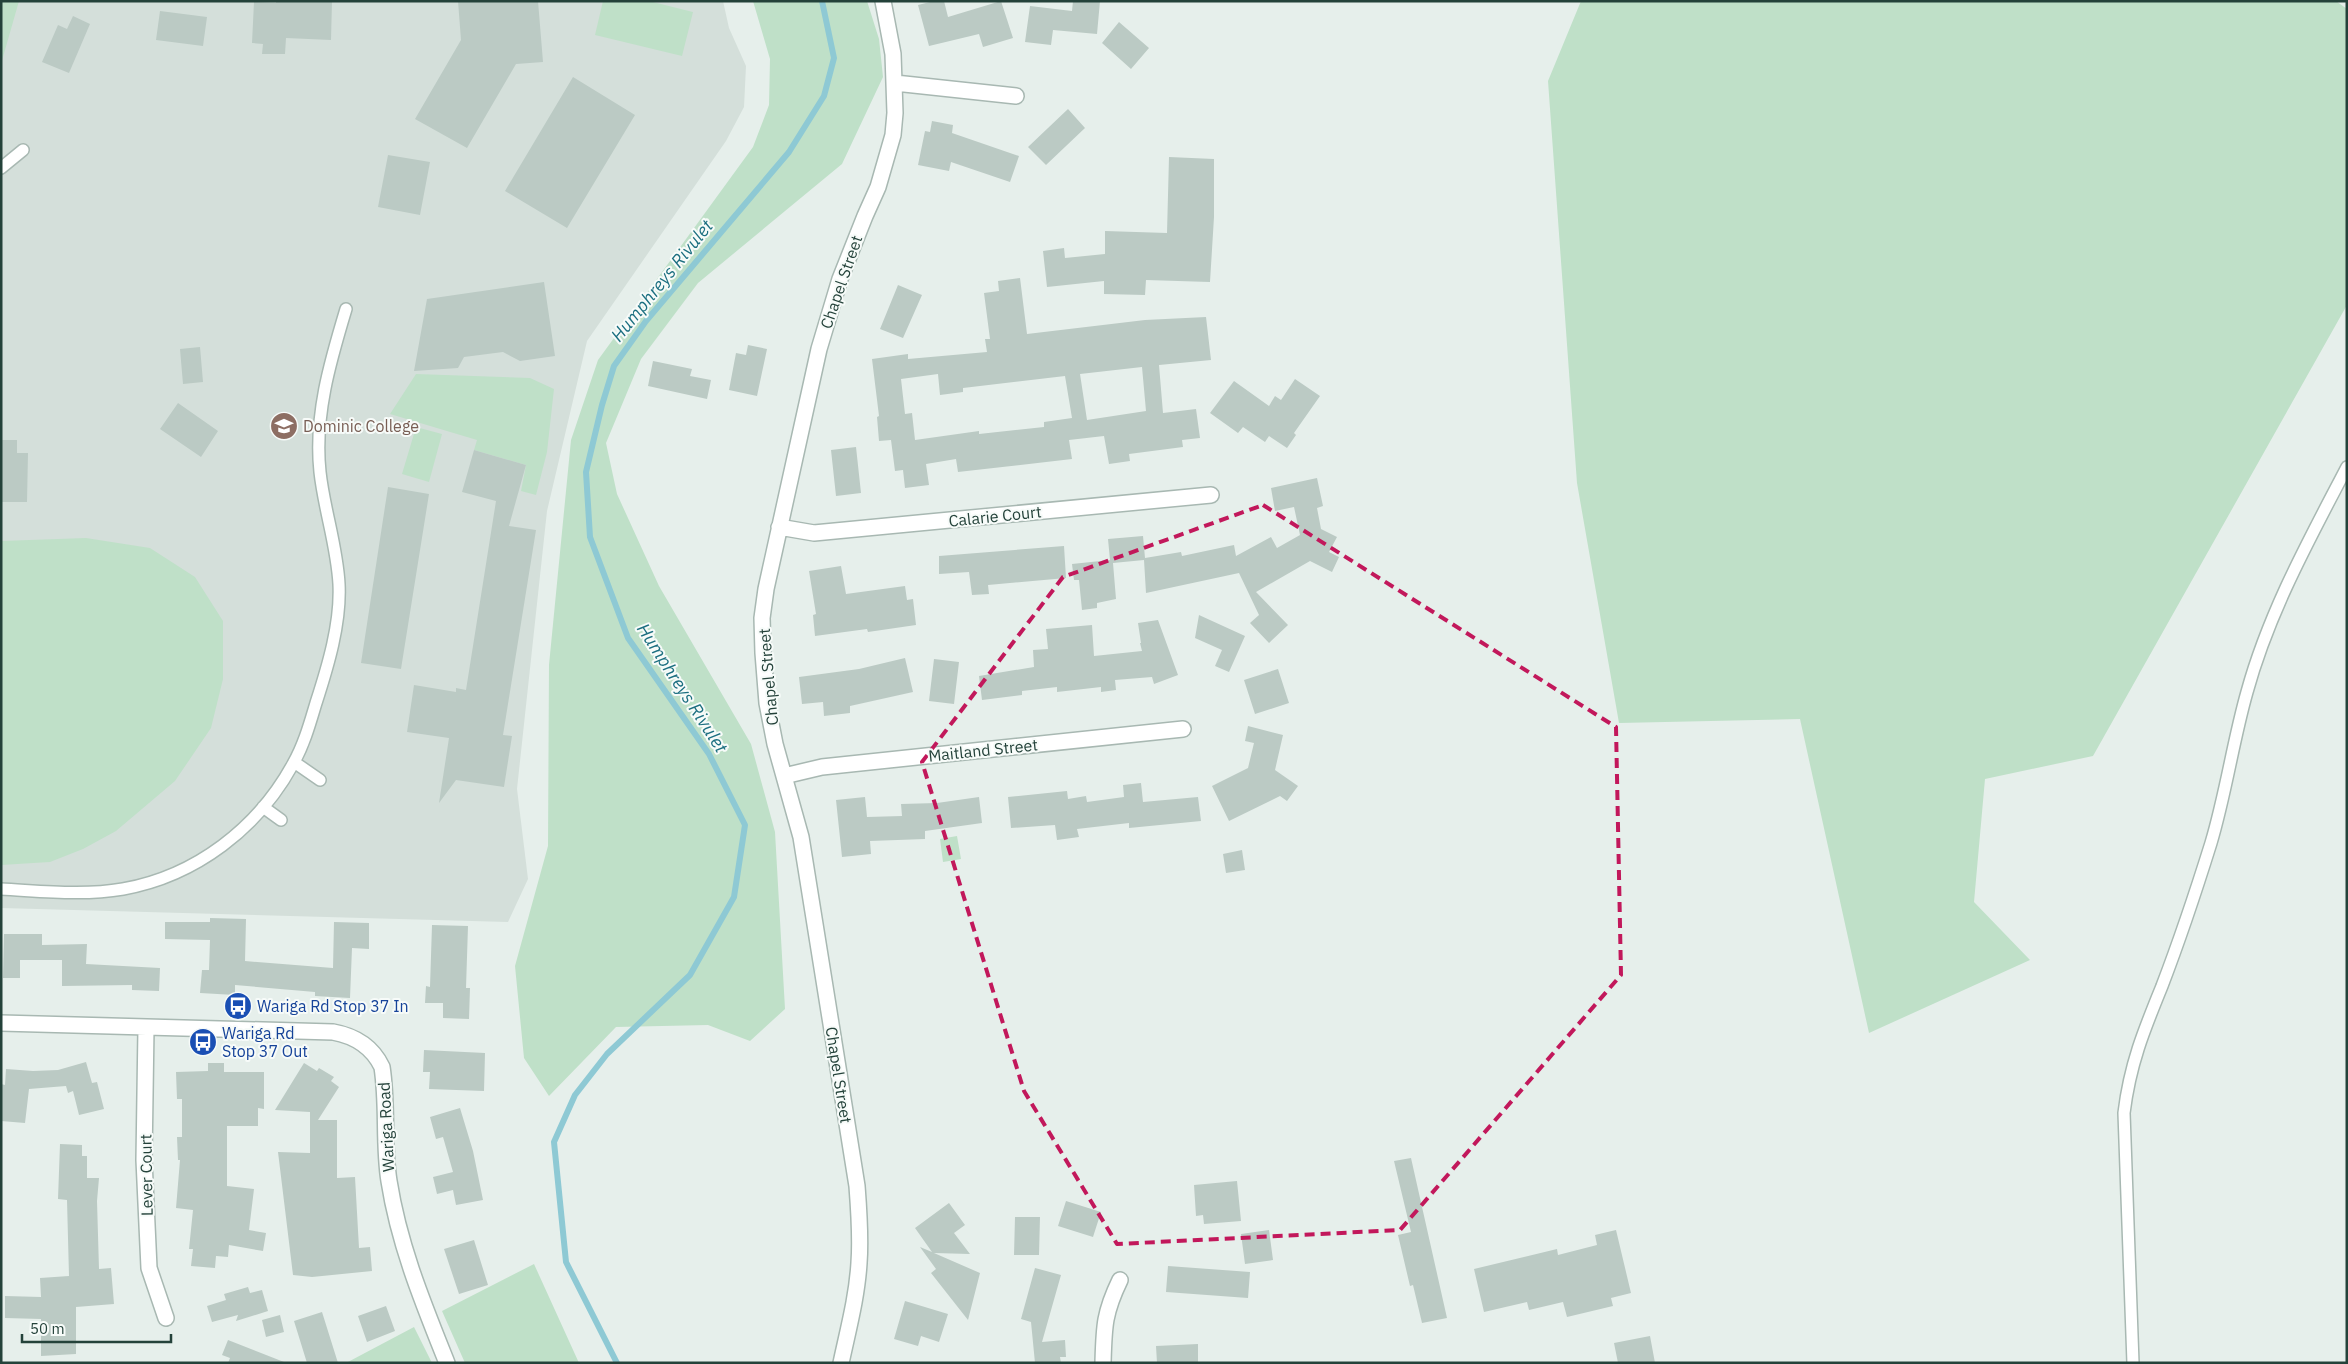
<svg xmlns="http://www.w3.org/2000/svg" width="2348" height="1364" font-family="'IBM Plex Sans',sans-serif">
<style>
.built{fill:#d4dfda}
.green{fill:#bfe0c8}
.lines{fill:none;stroke-linecap:round;stroke-linejoin:round}
.stream{stroke:#8ec9d4;stroke-width:6}
.building{fill:#bbcac4;fill-rule:evenodd}
.lane-casing{stroke:#a8b8b2;stroke-width:14}
.street-casing{stroke:#a8b8b2;stroke-width:18}
.lane{stroke:#fff;stroke-width:11}
.street{stroke:#fff;stroke-width:15}
.marked{fill:none;stroke:#c2185b;stroke-width:4;stroke-dasharray:10 6;stroke-linejoin:round}
.labels{text-anchor:middle;stroke-width:4;stroke-linejoin:round;paint-order:stroke}
.street-label{font-size:16px;fill:#24423a;stroke:#f7fbf9}
.education-label{font-size:16px;fill:#785e54;stroke:#f7fbf9;text-anchor:start}
.transit-label{font-size:16px;fill:#164399;stroke:#f7fbf9;text-anchor:start}
.water-label{font-size:18px;font-style:italic;fill:#1c6f80;stroke:#f7fbf9}
</style>
<rect width="100%" height="100%" fill="#e6efeb"/>
<path class="built" d="M 1,1 L 723,1 L 729,28 L 746,66 L 744,107 L 726,141 L 587,341 L 547,511 L 517,789 L 528,879 L 508,922 L 1,908 Z"/>
<path class="green" d="M 1,1 L 19,1 L 1,64 Z
M 603,1 L 649,1 L 693,12 L 682,56 L 595,35 Z
M 753,1 L 867,1 L 879,39 L 883,77 L 842,164 L 698,283 L 641,359 L 606,443 L 617,494 L 659,586 L 751,744 L 775,832 L 785,1009 L 750,1041 L 708,1025 L 616,1027 L 549,1096 L 524,1058 L 515,966 L 548,846 L 549,665 L 571,440 L 598,360 L 753,147 L 769,105 L 770,59 Z
M 1581,1 L 2336,1 L 2347,9 L 2347,305 L 2093,756 L 1985,779 L 1974,902 L 2030,960 L 1869,1033 L 1800,719 L 1619,723 L 1577,483 L 1548,81 Z
M 416,374 L 530,378 L 554,389 L 547,452 L 536,495 L 521,491 L 526,465 L 474,450 L 477,440 L 390,414 Z
M 416,427 L 442,434 L 429,482 L 402,474 Z
M 86,538 L 150,548 L 195,577 L 223,621 L 223,679 L 211,728 L 175,781 L 116,831 L 83,849 L 50,862 L 1,865 L 1,541 Z
M 957,836 L 961,859 L 943,862 L 940,839 Z
M 534,1264 L 579,1363 L 465,1363 L 442,1311 Z
M 414,1327 L 432,1363 L 346,1363 Z"/>
<g class="lines">
<path class="stream" d="M 617,1363 L 566,1262 L 554,1142 L 575,1095 L 607,1054 L 690,975 L 734,897 L 745,825 L 709,754 L 628,638 L 590,537 L 586,472 L 602,405 L 614,366 L 646,321 L 789,152 L 824,96 L 834,58 L 822,1"/>
</g>
<path class="building" d="M 276,1 L 332,1 L 331,40 L 286,38 L 285,54 L 262,54 L 263,44 L 252,43 L 254,2 L 276,3 Z
M 458,1 L 538,1 L 543,62 L 516,64 L 467,148 L 415,119 L 461,40 Z
M 934,1 L 944,1 L 948,17 L 1001,1 L 1013,38 L 983,47 L 979,34 L 929,46 L 918,5 Z
M 1073,1 L 1100,1 L 1097,34 L 1053,30 L 1051,45 L 1025,42 L 1030,6 L 1072,11 Z
M 160,11 L 207,17 L 203,46 L 156,40 Z
M 73,16 L 90,24 L 69,73 L 42,62 L 58,25 L 67,29 Z
M 1119,22 L 1149,48 L 1131,69 L 1102,43 Z
M 573,77 L 635,115 L 567,228 L 505,191 Z
M 1068,109 L 1085,128 L 1046,165 L 1028,147 Z
M 932,121 L 953,125 L 952,133 L 1019,156 L 1010,182 L 951,162 L 949,171 L 918,165 L 925,131 L 930,132 Z
M 388,155 L 430,162 L 420,215 L 378,207 Z
M 1169,157 L 1214,159 L 1214,217 L 1210,282 L 1146,280 L 1145,295 L 1104,294 L 1104,281 L 1047,287 L 1043,251 L 1064,248 L 1065,258 L 1105,254 L 1105,231 L 1167,233 Z
M 1020,278 L 1027,334 L 1145,320 L 1206,317 L 1211,360 L 1159,365 L 1163,413 L 1196,409 L 1200,438 L 1182,440 L 1183,447 L 1129,454 L 1130,461 L 1109,464 L 1104,436 L 1069,440 L 1072,459 L 958,472 L 956,459 L 926,464 L 929,485 L 905,488 L 903,470 L 895,471 L 891,440 L 879,441 L 877,417 L 879,416 L 872,359 L 908,354 L 908,359 L 987,352 L 985,339 L 990,339 L 984,293 L 999,291 L 998,281 ZM 1142,367 L 1146,411 L 1087,420 L 1080,374 ZM 938,374 L 940,395 L 963,392 L 963,388 L 1065,376 L 1072,418 L 1044,422 L 1044,427 L 979,434 L 979,431 L 915,440 L 912,413 L 905,414 L 901,379 Z
M 544,282 L 555,356 L 520,361 L 503,352 L 464,357 L 458,368 L 414,371 L 427,299 Z
M 898,285 L 922,295 L 903,338 L 880,329 Z
M 748,345 L 767,349 L 757,396 L 729,390 L 736,353 L 746,355 Z
M 200,347 L 203,382 L 183,384 L 180,349 Z
M 653,361 L 692,369 L 690,376 L 711,380 L 707,399 L 648,386 Z
M 1295,379 L 1320,396 L 1294,433 L 1296,435 L 1287,448 L 1269,436 L 1265,442 L 1243,427 L 1238,433 L 1210,413 L 1234,381 L 1269,406 L 1275,396 L 1281,400 Z
M 178,403 L 218,431 L 201,457 L 160,429 Z
M 1,440 L 17,440 L 17,453 L 28,453 L 27,502 L 1,502 Z
M 856,447 L 861,493 L 836,496 L 831,450 Z
M 474,450 L 526,465 L 509,526 L 536,530 L 503,735 L 512,736 L 504,787 L 456,780 L 439,803 L 449,738 L 407,732 L 414,685 L 456,692 L 456,688 L 466,690 L 496,501 L 462,492 Z
M 1317,478 L 1323,506 L 1317,508 L 1321,529 L 1337,537 L 1329,552 L 1339,557 L 1332,572 L 1310,561 L 1256,592 L 1288,625 L 1269,643 L 1250,623 L 1259,615 L 1239,573 L 1146,593 L 1144,560 L 1113,563 L 1116,599 L 1097,603 L 1097,608 L 1082,610 L 1079,580 L 1074,580 L 1072,564 L 1110,560 L 1108,539 L 1143,536 L 1145,558 L 1181,552 L 1182,556 L 1234,545 L 1236,556 L 1271,537 L 1277,548 L 1300,535 L 1294,507 L 1275,511 L 1271,488 Z
M 388,487 L 429,494 L 401,669 L 361,663 Z
M 1064,546 L 1066,578 L 988,585 L 989,594 L 972,595 L 969,572 L 939,574 L 939,556 Z
M 841,566 L 846,594 L 905,586 L 907,600 L 913,599 L 916,625 L 868,632 L 867,629 L 815,636 L 813,615 L 816,614 L 809,571 Z
M 1199,615 L 1245,636 L 1229,672 L 1215,666 L 1222,650 L 1195,638 Z
M 1158,620 L 1178,675 L 1154,684 L 1152,677 L 1115,680 L 1116,690 L 1101,692 L 1101,687 L 1057,692 L 1057,687 L 1022,691 L 1022,695 L 982,700 L 979,676 L 1034,667 L 1033,650 L 1048,649 L 1046,629 L 1092,625 L 1094,656 L 1142,651 L 1140,643 L 1141,643 L 1138,623 Z
M 905,658 L 913,692 L 850,706 L 850,713 L 824,716 L 823,702 L 802,704 L 799,677 L 859,669 Z
M 934,659 L 959,662 L 954,704 L 929,701 Z
M 1278,669 L 1289,703 L 1255,714 L 1244,680 Z
M 1248,726 L 1283,735 L 1275,770 L 1298,786 L 1287,801 L 1280,796 L 1229,821 L 1212,786 L 1248,768 L 1254,743 L 1245,741 Z
M 1141,783 L 1143,802 L 1198,797 L 1201,821 L 1129,828 L 1129,823 L 1077,829 L 1079,837 L 1057,840 L 1055,825 L 1011,828 L 1008,797 L 1067,791 L 1068,799 L 1086,796 L 1087,802 L 1124,797 L 1123,785 Z
M 865,797 L 867,817 L 902,816 L 901,804 L 937,803 L 979,797 L 982,823 L 925,831 L 925,839 L 870,841 L 871,854 L 842,857 L 836,800 Z
M 1242,850 L 1245,870 L 1226,873 L 1223,854 Z
M 210,918 L 246,919 L 245,961 L 333,968 L 334,922 L 369,923 L 369,949 L 352,948 L 350,998 L 315,996 L 315,992 L 235,985 L 235,995 L 200,993 L 202,970 L 209,970 L 210,940 L 165,939 L 165,922 L 210,922 Z
M 432,925 L 468,926 L 466,988 L 470,988 L 469,1019 L 443,1018 L 443,1003 L 425,1003 L 426,986 L 430,987 Z
M 4,934 L 42,934 L 42,945 L 87,944 L 86,964 L 160,968 L 159,991 L 132,990 L 132,985 L 62,986 L 62,960 L 20,960 L 20,978 L 3,978 Z
M 424,1050 L 485,1053 L 484,1091 L 429,1089 L 430,1072 L 423,1072 Z
M 86,1062 L 92,1083 L 97,1082 L 104,1109 L 79,1115 L 73,1091 L 68,1093 L 66,1086 L 29,1089 L 25,1123 L 1,1121 L 1,1084 L 5,1085 L 6,1069 L 33,1071 L 58,1070 Z
M 208,1063 L 224,1063 L 224,1072 L 264,1072 L 264,1109 L 258,1108 L 258,1126 L 227,1126 L 227,1186 L 254,1189 L 249,1230 L 266,1233 L 263,1251 L 229,1245 L 228,1257 L 216,1256 L 215,1268 L 191,1266 L 193,1249 L 189,1249 L 193,1210 L 176,1208 L 180,1160 L 178,1160 L 177,1137 L 182,1137 L 182,1099 L 177,1099 L 176,1072 L 208,1071 Z
M 304,1063 L 317,1071 L 319,1068 L 334,1077 L 331,1081 L 339,1087 L 318,1120 L 337,1120 L 337,1178 L 355,1177 L 359,1248 L 370,1247 L 372,1271 L 312,1277 L 293,1275 L 278,1152 L 310,1153 L 310,1112 L 275,1110 Z
M 460,1108 L 473,1151 L 483,1200 L 456,1205 L 453,1190 L 437,1194 L 433,1177 L 453,1172 L 443,1137 L 436,1139 L 430,1117 Z
M 60,1144 L 82,1145 L 82,1156 L 87,1156 L 87,1178 L 99,1178 L 97,1201 L 99,1269 L 111,1268 L 114,1304 L 76,1307 L 76,1354 L 41,1356 L 41,1319 L 5,1318 L 5,1296 L 41,1297 L 40,1278 L 69,1276 L 67,1200 L 58,1199 Z
M 1411,1158 L 1447,1318 L 1422,1323 L 1413,1285 L 1410,1286 L 1398,1235 L 1411,1232 L 1394,1161 Z
M 1237,1181 L 1241,1221 L 1204,1224 L 1203,1215 L 1196,1216 L 1194,1185 Z
M 1066,1201 L 1101,1212 L 1093,1237 L 1058,1226 Z
M 949,1203 L 965,1225 L 954,1233 L 970,1254 L 934,1253 L 980,1273 L 968,1320 L 931,1273 L 936,1269 L 920,1247 L 932,1252 L 915,1228 Z
M 1015,1217 L 1040,1217 L 1039,1255 L 1014,1255 Z
M 1269,1230 L 1273,1260 L 1245,1264 L 1241,1234 Z
M 1616,1230 L 1631,1293 L 1611,1298 L 1613,1306 L 1567,1317 L 1563,1302 L 1529,1310 L 1527,1302 L 1484,1312 L 1474,1269 L 1557,1249 L 1558,1255 L 1597,1245 L 1595,1235 Z
M 474,1240 L 488,1285 L 459,1294 L 444,1249 Z
M 1168,1266 L 1250,1272 L 1248,1298 L 1166,1292 Z
M 1035,1268 L 1061,1275 L 1042,1342 L 1065,1340 L 1066,1357 L 1060,1357 L 1061,1363 L 1035,1363 L 1031,1322 L 1021,1319 Z
M 248,1287 L 250,1293 L 262,1290 L 268,1311 L 236,1321 L 238,1315 L 212,1322 L 207,1306 L 226,1300 L 224,1294 Z
M 905,1301 L 948,1314 L 939,1342 L 921,1336 L 918,1346 L 894,1339 Z
M 386,1306 L 395,1331 L 367,1342 L 358,1316 Z
M 322,1312 L 338,1363 L 307,1363 L 294,1321 Z
M 280,1315 L 284,1332 L 266,1337 L 262,1320 Z
M 1650,1336 L 1655,1363 L 1618,1363 L 1614,1343 Z
M 228,1340 L 284,1362 L 284,1363 L 228,1363 L 230,1358 L 222,1355 Z
M 1198,1344 L 1198,1363 L 1157,1363 L 1156,1346 Z"/>
<g class="lines">
<g class="lane-casing">
<path id="lane" d="M 1,168 L 23,150
M 294,762 L 320,780
M 263,807 L 281,820
M 1,889 C 41,891 83,896 123,889 C 196,876 258,828 293,764 C 304,745 310,723 316,703 C 328,666 341,623 339,584 C 337,546 324,509 320,472 C 314,416 330,362 346,309
M 2133,1363 L 2124,1113 C 2130,1064 2144,1030 2162,986 C 2180,939 2196,891 2211,843 C 2226,793 2233,741 2247,692 C 2269,612 2309,540 2347,467"/>
</g>
<g class="street-casing">
<path id="street" d="M 895,83 L 1016,96
M 779,527 L 814,533 L 1211,495
M 784,776 L 822,767 L 1183,729
M 1,1023 L 333,1032 C 355,1036 372,1046 382,1067 C 388,1105 383,1144 389,1181 C 399,1245 423,1303 447,1363
M 146,1028 L 144,1160 L 149,1268 L 166,1318
M 841,1363 C 848,1330 857,1297 859,1263 C 861,1237 859,1212 857,1186 L 801,837 L 775,744 L 767,703 L 763,653 L 762,618 L 766,589 L 819,349 L 840,279 L 865,216 L 878,187 L 893,135 L 895,113 L 893,54 L 883,1
M 1103,1363 C 1104,1327 1104,1313 1120,1280"/>
</g>
<use href="#lane" class="lane"/>
<use href="#street" class="street"/>
</g>
<path class="marked" d="M 1263,505 L 1616,727 L 1621,975 L 1400,1230 L 1117,1244 L 1024,1091 L 922,762 L 1063,577 Z"/>
<defs>
<g id="school-disc" transform="scale(1.4375)"><circle r="9.5" fill="#8d6e63" stroke="#f7fbf9"/><path d="M0-5L7-2L0 1L-7-2ZM-4 1L0 2.5L4 1V4Q0 6-4 4Z" fill="#fff"/></g>
<g id="bus-disc" transform="scale(1.4375)"><circle r="9.5" fill="#1a4fb4" stroke="#f7fbf9"/><path d="M-5-6H5V4H4V6H2V4H-2V6H-4V4H-5ZM-3.5-4V0h7V-4ZM-3.5 1.2v1.5H-2V1.2ZM2 1.2v1.5H3.5V1.2Z" fill="#fff"/></g>
</defs>
<g fill-rule="evenodd">
<use href="#school-disc" x="284" y="426"/>
<use href="#bus-disc" x="238" y="1006"/>
<use href="#bus-disc" x="203" y="1042"/>
</g>
<g class="labels">
<g class="street-label">
<text transform="translate(841 282) rotate(-71)" y="6">Chapel Street</text>
<text transform="translate(995 516) rotate(-6)" y="6">Calarie Court</text>
<text transform="translate(768 677) rotate(-95)" y="6">Chapel Street</text>
<text transform="translate(983 750) rotate(-6)" y="6">Maitland Street</text>
<text transform="translate(839 1075) rotate(81)" y="6">Chapel Street</text>
<text transform="translate(386 1127) rotate(-93)" y="6">Wariga Road</text>
<text transform="translate(146 1175) rotate(-91)" y="6">Lever Court</text>
</g>
<g class="education-label">
<text x="303" y="432">Dominic College</text>
</g>
<g class="transit-label">
<text x="257" y="1012">Wariga Rd Stop 37 In</text>
<text x="222" y="1039">Wariga Rd<tspan x="222" dy="18">Stop 37 Out</tspan></text>
</g>
<g class="water-label">
<text transform="translate(662 281) rotate(-51)" y="6">Humphreys Rivulet</text>
<text transform="translate(682 688) rotate(57)" y="6">Humphreys Rivulet</text>
</g>
</g>
<rect width="2348" height="1364" fill="none" stroke="#24423a" stroke-width="5"/>
<path d="M22 1334v8h149v-8" fill="none" stroke="#24423a" stroke-width="2.5"/>
<text x="30" y="1334" font-size="15" fill="#24423a" stroke="#f7fbf9" stroke-width="4" paint-order="stroke">50 m</text>
</svg>
